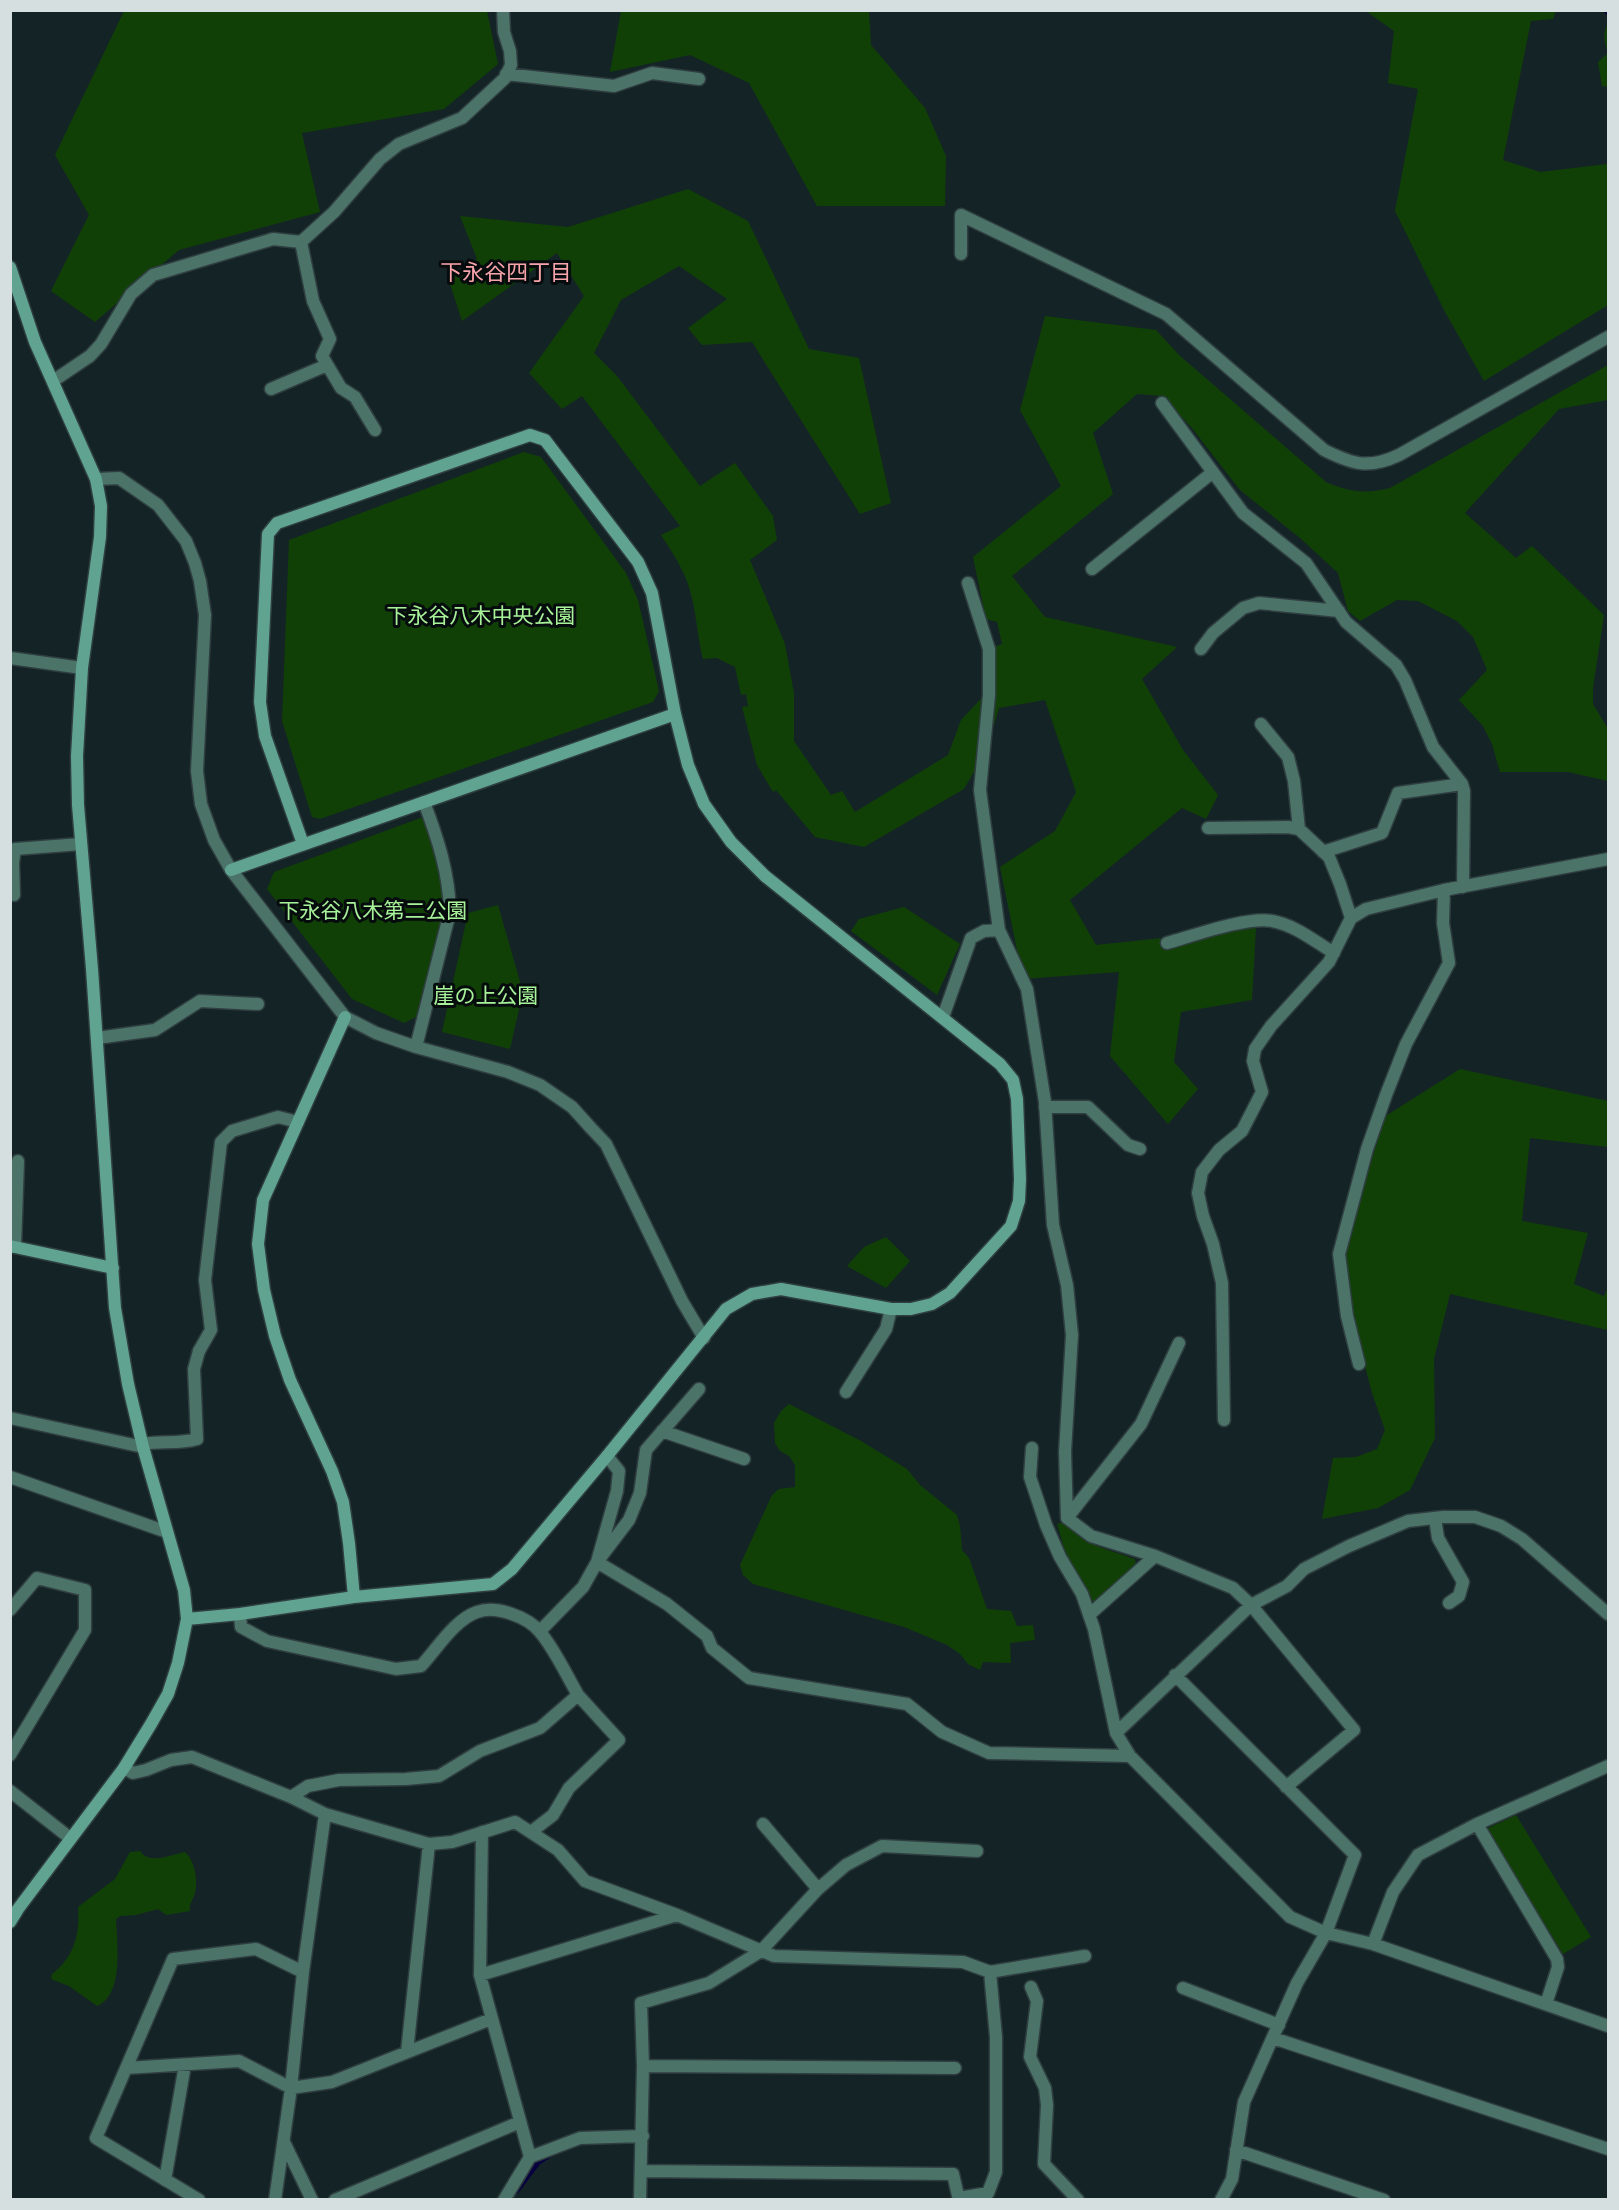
<svg xmlns="http://www.w3.org/2000/svg" width="1619" height="2210" font-family="'PT Sans Narrow','Noto Sans JP',sans-serif">
<style>
.green{fill:#114007}
.lines{fill:none;stroke-linecap:round;stroke-linejoin:round}
.stream{stroke:#08003e;stroke-width:6}
.lane-casing{stroke:#2f3e40;stroke-width:15}
.street-casing{stroke:#2f3e40;stroke-width:15}
.secondary-casing{stroke:#2f3e40;stroke-width:15}
.lane{stroke:#4b7367;stroke-width:12}
.street{stroke:#4b7367;stroke-width:12}
.secondary{stroke:#5fa390;stroke-width:12}
.labels{text-anchor:middle;stroke-width:6;stroke-linejoin:round;paint-order:stroke}
.park-label{font-size:21px;fill:#a7f299;stroke:#060c0d}
.neighbourhood-label{font-size:22px;fill:#f8a4ab;stroke:#060c0d}
</style>
<rect width="100%" height="100%" fill="#142426"/>
<path class="green" d="M 124,11 L 487,11 L 498,64 L 444,109 L 302,133 L 320,212 L 179,250 L 95,322 L 51,291 L 89,215 L 55,155 Z
M 621,11 L 869,11 L 871,45 L 925,108 L 946,156 L 945,206 L 817,206 L 749,83 L 690,55 L 610,72 Z
M 1366,11 L 1556,11 L 1553,19 L 1531,21 L 1503,160 L 1540,172 L 1607,164 L 1608,167 L 1608,305 L 1484,381 L 1445,312 L 1395,211 L 1418,89 L 1388,83 L 1394,31 Z
M 1608,23 L 1608,87 L 1602,86 L 1598,62 L 1608,53 C 1604,41 1602,35 1608,23 Z
M 688,189 L 748,221 L 809,349 L 859,358 L 891,503 L 860,514 L 752,342 L 702,345 L 688,328 L 727,299 L 679,266 L 621,300 L 594,353 L 617,376 L 700,486 L 735,463 L 773,516 L 777,540 L 750,560 L 785,644 L 794,693 L 794,741 L 831,795 L 842,791 L 855,812 L 948,755 L 961,720 L 993,686 L 993,647 L 1002,644 L 997,622 L 986,619 L 973,557 L 1061,486 L 1020,410 L 1045,316 L 1156,330 L 1179,355 L 1326,482 C 1348,492 1366,494 1390,488 L 1608,365 L 1608,400 L 1559,409 L 1465,513 L 1516,558 L 1532,546 L 1604,615 L 1593,688 L 1593,704 L 1608,729 L 1608,781 L 1568,772 L 1500,772 L 1492,744 L 1483,726 L 1459,700 L 1487,670 L 1473,637 L 1457,621 L 1418,601 L 1397,600 L 1360,621 L 1348,611 L 1338,573 L 1300,538 L 1240,490 L 1191,427 L 1162,396 L 1137,394 L 1093,433 L 1113,494 L 1012,576 L 1045,617 L 1177,647 L 1142,679 L 1183,750 L 1218,795 L 1206,819 L 1182,808 L 1070,900 L 1096,945 L 1256,928 L 1252,1000 L 1181,1012 L 1174,1062 L 1198,1089 L 1168,1124 L 1110,1056 L 1119,972 L 1023,979 L 1000,867 L 1055,831 L 1076,792 L 1045,700 L 999,708 L 986,751 L 964,789 L 864,847 L 815,837 L 776,790 L 773,792 L 757,765 L 742,707 L 748,706 L 746,694 L 741,695 L 735,667 L 717,658 L 703,659 C 696,630 696,599 683,572 C 677,559 669,547 661,535 L 680,526 L 582,396 L 562,409 L 529,373 L 584,296 L 557,253 L 462,321 L 448,278 L 477,259 L 460,216 L 568,227 Z
M 524,452 L 541,457 L 626,573 L 638,600 L 659,691 L 653,702 L 320,819 L 312,817 L 282,721 L 289,540 Z
M 423,817 L 440,871 L 446,912 L 418,1016 L 404,1023 L 352,999 L 267,889 L 274,872 Z
M 498,905 L 523,992 L 510,1049 L 442,1032 L 468,913 Z
M 904,907 L 960,944 L 937,995 L 851,931 L 859,919 Z
M 1460,1069 L 1608,1101 L 1608,1147 L 1530,1138 L 1522,1221 L 1588,1233 L 1574,1284 L 1604,1296 L 1608,1287 L 1608,1330 L 1450,1294 L 1434,1359 L 1435,1438 L 1410,1490 L 1378,1508 L 1322,1519 L 1333,1458 L 1356,1457 L 1377,1449 L 1385,1430 L 1372,1393 L 1352,1317 L 1345,1254 L 1384,1117 Z
M 886,1237 L 910,1261 L 886,1288 L 847,1266 L 864,1247 Z
M 789,1404 L 861,1441 L 907,1469 L 920,1485 L 957,1515 L 960,1526 L 962,1550 L 969,1558 L 987,1609 L 1011,1611 L 1017,1626 L 1033,1625 L 1035,1640 L 1010,1643 L 1011,1663 L 983,1662 L 980,1670 L 968,1664 L 960,1654 L 947,1645 L 904,1627 L 753,1584 L 743,1575 L 740,1565 L 772,1495 L 779,1489 L 795,1487 L 795,1465 L 789,1456 L 780,1451 L 775,1443 L 774,1423 L 781,1411 Z
M 1065,1522 C 1083,1545 1109,1550 1135,1559 L 1136,1566 L 1099,1601 L 1089,1601 L 1087,1592 L 1066,1555 L 1057,1524 Z
M 1516,1815 L 1591,1937 L 1563,1954 L 1486,1829 Z
M 140,1851 C 150,1865 170,1855 185,1852 C 195,1861 198,1880 195,1893 C 193,1900 189,1903 190,1911 L 166,1915 L 158,1909 L 136,1915 L 120,1916 L 116,1919 C 117,1943 124,1995 97,2006 L 69,1986 L 51,1979 L 52,1974 C 74,1957 80,1935 78,1907 L 115,1879 L 130,1852 Z"/>
<g class="lines">
<path class="stream" d="M 1606,10 L 1608,12
M 516,2191 L 538,2162 L 549,2155"/>
<g class="lane-casing">
<path id="lane" d="M 14,895 L 13,863 L 15,849 L 81,844
M 1045,1107 L 1088,1107 L 1128,1145 L 1140,1149
M 15,1247 L 18,1161
M 10,1418 L 143,1447
M 143,1444 C 161,1441 180,1444 197,1439 L 194,1369 L 199,1351
M 10,1477 L 167,1532
M 1435,1518 L 1438,1538 L 1463,1582 L 1459,1596 L 1449,1603
M 1031,1987 L 1037,2001 L 1030,2057 L 1045,2088 L 1047,2105 L 1044,2164 L 1078,2200"/>
</g>
<g class="street-casing">
<path id="street" d="M 506,74 L 614,86 L 652,73 L 699,79
M 301,242 L 313,301 L 330,339 L 322,356 L 341,388 L 355,397 L 375,430
M 961,254 L 961,215 L 1166,314 L 1324,450 C 1354,465 1369,469 1399,455 L 1608,337
M 53,381 L 90,356 L 101,344 L 131,294 L 153,275 L 273,239 L 301,242 L 334,212 L 380,159 L 399,144 L 462,118 L 505,78 L 511,65 L 510,51 L 504,32 L 503,10
M 271,389 L 327,365
M 1162,403 L 1243,513 L 1306,563 L 1346,622 L 1396,665 L 1405,680 L 1433,747 L 1462,784 L 1464,791 L 1463,887
M 96,479 L 119,478 L 158,505 L 186,541 L 195,563 L 200,581 L 205,615 L 197,771 L 201,804 L 214,840 L 231,870 L 345,1017 L 376,1033 L 416,1047 L 508,1072 L 540,1085 L 572,1107 L 590,1127 L 606,1144 L 682,1301 L 704,1338
M 1092,569 L 1213,472
M 968,583 L 989,649 L 989,695 L 980,790 L 999,930 L 1027,989 L 1045,1102 L 1053,1225 L 1067,1285 L 1072,1335 L 1065,1452 L 1067,1518 L 1091,1536 L 1155,1556 L 1233,1588 L 1251,1605 L 1354,1730 L 1286,1787
M 1201,649 L 1213,633 L 1243,608 L 1259,603 L 1339,611
M 10,658 L 82,668
M 1261,724 L 1288,757 L 1294,781 L 1299,829 L 1329,857 L 1340,884 L 1351,918
M 1208,828 L 1288,827 L 1299,829
M 1323,852 L 1382,833 L 1398,793 L 1462,784
M 1167,943 C 1192,936 1248,916 1272,921 C 1295,925 1314,941 1334,953
M 943,1017 L 971,938 L 984,931 L 999,930
M 97,1038 L 155,1030 L 200,1001 L 258,1004
M 416,1047 L 450,912 C 449,873 438,839 424,802
M 199,1351 L 211,1330 L 205,1280 L 221,1142 L 232,1131 L 278,1117 L 298,1122
M 1359,1364 L 1347,1316 L 1339,1254 L 1367,1149 L 1386,1095 L 1406,1044 L 1449,963 L 1443,923 L 1444,890 L 1608,859
M 846,1392 L 886,1329 L 891,1309
M 1224,1420 L 1222,1283 L 1213,1244 L 1203,1216 L 1198,1193 L 1202,1172 L 1219,1150 L 1242,1131 L 1262,1092 L 1253,1061 L 1255,1049 L 1271,1026 L 1329,962 L 1351,918 L 1366,909 L 1444,890
M 662,1431 L 744,1459
M 1032,1448 L 1030,1477 L 1046,1525 L 1060,1557 L 1082,1594 L 1094,1629 L 1116,1733 L 1130,1756 L 1290,1917 L 1326,1933 L 1373,1944 L 1608,2026
M 607,1456 L 619,1471 L 617,1491 L 597,1562 L 667,1604 L 707,1636 L 712,1648 L 749,1678 L 907,1704 L 942,1732 L 989,1753 L 1130,1756
M 1067,1518 L 1141,1424 L 1179,1343
M 10,1610 L 37,1578 L 85,1590 L 85,1630 L 10,1755
M 240,1614 L 241,1627 L 267,1641 L 396,1669 L 421,1666 C 437,1649 454,1620 477,1612 C 496,1605 528,1617 540,1632 C 554,1648 567,1676 578,1695 L 540,1728 L 480,1751 L 439,1776 L 406,1779 L 339,1780 L 308,1786 L 291,1797
M 1089,1615 L 1155,1556
M 540,1631 L 583,1587 L 597,1562 L 629,1520 L 640,1493 L 646,1450 L 699,1389
M 1175,1675 L 1355,1855 L 1326,1933 L 1297,1983 L 1244,2102 L 1232,2179 L 1221,2200
M 1116,1733 L 1251,1605 L 1287,1586 L 1304,1569 L 1349,1546 L 1408,1521 L 1443,1517 L 1475,1517 L 1501,1526 L 1522,1539 L 1608,1614
M 124,1768 L 133,1773 L 146,1770 L 171,1760 L 192,1757 L 291,1797 L 325,1814 L 429,1844 L 452,1842 L 515,1822 L 558,1850 L 585,1881 L 677,1915 L 774,1956 L 963,1962 L 990,1972 L 996,2037 L 996,2172 L 988,2193 L 959,2198
M 10,1791 L 70,1838
M 763,1824 L 818,1889
M 1477,1824 L 1557,1959 L 1558,1967 L 1546,2004
M 482,1832 L 480,1975 L 530,2157
M 531,1832 L 553,1815 L 569,1788 L 619,1740 L 578,1695
M 1373,1944 L 1393,1892 L 1418,1855 L 1477,1824 L 1608,1766
M 990,1972 L 1085,1956
M 480,1975 L 677,1915
M 1183,1988 L 1279,2025
M 1273,2038 L 1608,2149
M 407,2052 L 429,1844
M 643,2066 L 955,2068
M 126,2068 L 239,2061 L 291,2088 L 332,2082 L 491,2019
M 284,2142 L 312,2200
M 1236,2150 L 1384,2200
M 641,2171 L 953,2174 L 959,2200
M 165,2180 L 185,2065
M 199,2200 L 96,2138 L 173,1959 L 256,1949 L 303,1972
M 275,2200 L 291,2088 L 303,1972 L 325,1814
M 335,2200 L 520,2122
M 504,2200 L 530,2157 L 580,2138 L 643,2136
M 640,2200 L 643,2066 L 641,2003 L 709,1983 L 761,1951 L 818,1889 L 846,1865 L 882,1846 L 977,1851"/>
</g>
<g class="secondary-casing">
<path id="secondary" d="M 10,267 L 35,342 L 96,479 L 101,506 L 100,537 L 82,668 L 77,756 L 78,805 L 92,969 L 115,1308 L 128,1384 L 143,1447 L 184,1590 L 187,1619 L 178,1663 L 168,1694 L 151,1724 L 124,1768 L 18,1909 L 10,1922
M 231,870 L 675,714
M 345,1017 L 263,1200 L 258,1244 L 264,1290 L 275,1336 L 290,1380 L 332,1471 L 343,1502 L 349,1543 L 354,1597
M 10,1246 L 113,1268
M 187,1619 L 240,1614 L 354,1597 L 493,1584 L 512,1569 L 607,1456 L 726,1309 L 752,1294 L 781,1289 L 891,1309 L 911,1309 L 932,1304 L 950,1293 L 1011,1226 L 1019,1201 L 1020,1179 L 1017,1099 L 1013,1080 L 1000,1064 L 765,876 L 731,842 L 704,804 L 688,765 L 675,714 L 652,593 L 638,562 L 545,440 L 530,435 L 277,523 L 268,534 L 260,702 L 265,736 L 303,844"/>
</g>
<use href="#lane" class="lane"/>
<use href="#street" class="street"/>
<use href="#secondary" class="secondary"/>
</g>
<g class="labels">
<g class="park-label">
<text x="481" y="623">下永谷八木中央公園</text>
<text x="373" y="918">下永谷八木第二公園</text>
<text x="486" y="1003">崖の上公園</text>
</g>
<g class="neighbourhood-label">
<text x="506" y="280">下永谷四丁目</text>
</g>
</g>
<rect width="1619" height="2210" fill="none" stroke="#d5dfe0" stroke-width="24"/>
</svg>
